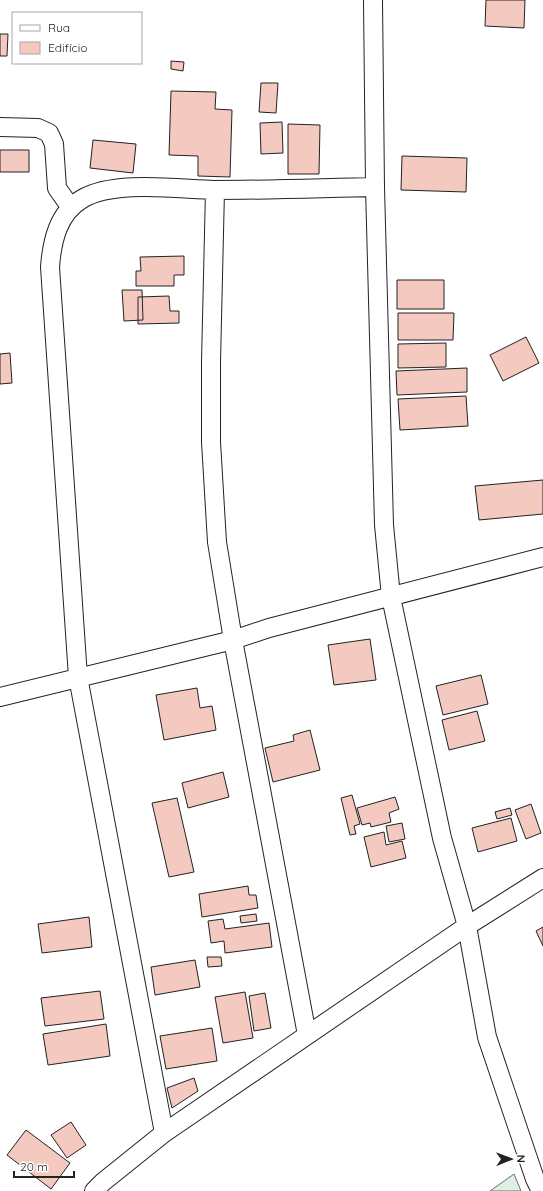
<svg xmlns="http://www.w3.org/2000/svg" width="543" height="1191" font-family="Quicksand,sans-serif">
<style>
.green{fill:#e0efe3;stroke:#6f6f6f}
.building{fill:#f3c9c0;stroke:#222}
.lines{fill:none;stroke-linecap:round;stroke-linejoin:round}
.street-casing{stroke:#222;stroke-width:20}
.street{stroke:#fff;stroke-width:18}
</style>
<rect width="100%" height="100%" fill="#fff"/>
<path class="green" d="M 514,1174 L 521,1191 L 490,1191 Z"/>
<path class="building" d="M 486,0 L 525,0 L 524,28 L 485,26 Z
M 0,34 L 8,34 L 7,56 L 0,56 Z
M 171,61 L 184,62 L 183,71 L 171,69 Z
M 261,83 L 278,83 L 276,113 L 259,112 Z
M 171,91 L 216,92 L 215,109 L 232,110 L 230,177 L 198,176 L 198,156 L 169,155 Z
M 282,122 L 283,153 L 261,154 L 260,123 Z
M 288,124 L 320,125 L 319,174 L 288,174 Z
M 93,140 L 136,144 L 133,173 L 90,168 Z
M 0,150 L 29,150 L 29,172 L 0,172 Z
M 402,156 L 467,158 L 466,192 L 401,190 Z
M 184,256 L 184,275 L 174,275 L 174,286 L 136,286 L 136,271 L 141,271 L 140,257 Z
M 397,280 L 444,280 L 444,309 L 397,309 Z
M 122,290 L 142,290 L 143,320 L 124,321 Z
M 169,296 L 170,311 L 179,311 L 179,323 L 138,324 L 138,297 Z
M 398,313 L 454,313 L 453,340 L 398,340 Z
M 526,337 L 539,363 L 503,381 L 490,355 Z
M 446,343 L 446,367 L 398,368 L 398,344 Z
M 10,353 L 12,383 L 0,384 L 0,354 Z
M 467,368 L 467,392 L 397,395 L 396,371 Z
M 466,396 L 468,426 L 400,430 L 398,399 Z
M 543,480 L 543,514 L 479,520 L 475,486 Z
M 370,639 L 376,680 L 334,685 L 328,645 Z
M 481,675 L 488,704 L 443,715 L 436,686 Z
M 197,688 L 200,708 L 212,706 L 216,730 L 164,740 L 156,695 Z
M 477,711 L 485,741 L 449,750 L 442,720 Z
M 310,730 L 320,770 L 273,782 L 265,748 L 294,741 L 293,735 Z
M 223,772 L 229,797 L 188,808 L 182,783 Z
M 352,795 L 360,824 L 354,826 L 356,834 L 350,835 L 341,798 Z
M 395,797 L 399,809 L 389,813 L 391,822 L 371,827 L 370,823 L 362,825 L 357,808 Z
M 177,798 L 194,872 L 169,877 L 152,803 Z
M 531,804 L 541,833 L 526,839 L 515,810 Z
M 510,808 L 512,815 L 497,819 L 495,812 Z
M 511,818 L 517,841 L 478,852 L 472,828 Z
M 402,823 L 405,839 L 389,842 L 386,826 Z
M 384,832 L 386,845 L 402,841 L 406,858 L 371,867 L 364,837 Z
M 248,886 L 249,895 L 256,895 L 258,908 L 202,917 L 199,894 Z
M 256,914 L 257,921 L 241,923 L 240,916 Z
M 89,917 L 92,947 L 42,953 L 38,924 Z
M 223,919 L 225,929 L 269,923 L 272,947 L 225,953 L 224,941 L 211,943 L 208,921 Z
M 543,927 L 543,946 L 536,931 Z
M 207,957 L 221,957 L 222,966 L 208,967 Z
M 195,960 L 200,987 L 155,995 L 151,967 Z
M 100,991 L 104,1019 L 45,1026 L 41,998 Z
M 245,992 L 253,1038 L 223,1043 L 215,997 Z
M 265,993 L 271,1028 L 254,1031 L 249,996 Z
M 106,1024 L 110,1056 L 48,1065 L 43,1034 Z
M 212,1028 L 217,1061 L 166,1069 L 160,1036 Z
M 194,1078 L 198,1091 L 172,1108 L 167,1088 Z
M 71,1122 L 86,1145 L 67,1158 L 51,1135 Z
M 26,1130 L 70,1163 L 51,1189 L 7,1155 Z"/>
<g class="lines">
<g class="street-casing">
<path id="street" d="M 373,0 L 375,187 L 384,525 L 391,597 L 442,838 L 467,926 L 487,1037 L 535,1179 L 541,1191
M 0,127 L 38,128 L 49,133 L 54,144 L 57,188 L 71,208
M 215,190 L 211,362 L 211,442 L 217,542 L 233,640 L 307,1035
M 0,697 L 233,640 L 269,628 L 543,557
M 164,1133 L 78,677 L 50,267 C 52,241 58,213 82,199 C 114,180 177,189 214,190 C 268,190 322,188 375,187
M 94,1191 L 103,1182 L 164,1133 L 467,926 L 543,878"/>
</g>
<use href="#street" class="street"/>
</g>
<rect x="12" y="12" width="130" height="52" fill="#ffffff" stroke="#a7a7a7"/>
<rect x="20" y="25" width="20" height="6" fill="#ffffff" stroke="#a7a7a7"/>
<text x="48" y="32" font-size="12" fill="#222222">Rua</text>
<rect x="20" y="42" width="20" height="12" fill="#f3c9c0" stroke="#a7a7a7"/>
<text x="48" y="52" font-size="12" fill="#222222">Edifício</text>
<g transform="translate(511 1159) rotate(89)" stroke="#ffffff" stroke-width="3" paint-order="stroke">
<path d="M0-3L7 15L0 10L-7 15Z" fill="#222222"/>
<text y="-6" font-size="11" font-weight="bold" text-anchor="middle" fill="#222222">N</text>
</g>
<path d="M14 1171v6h60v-6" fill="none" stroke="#222222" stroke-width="2"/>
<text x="20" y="1171" font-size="12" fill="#222222" stroke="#ffffff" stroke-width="3" paint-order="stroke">20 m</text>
</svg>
